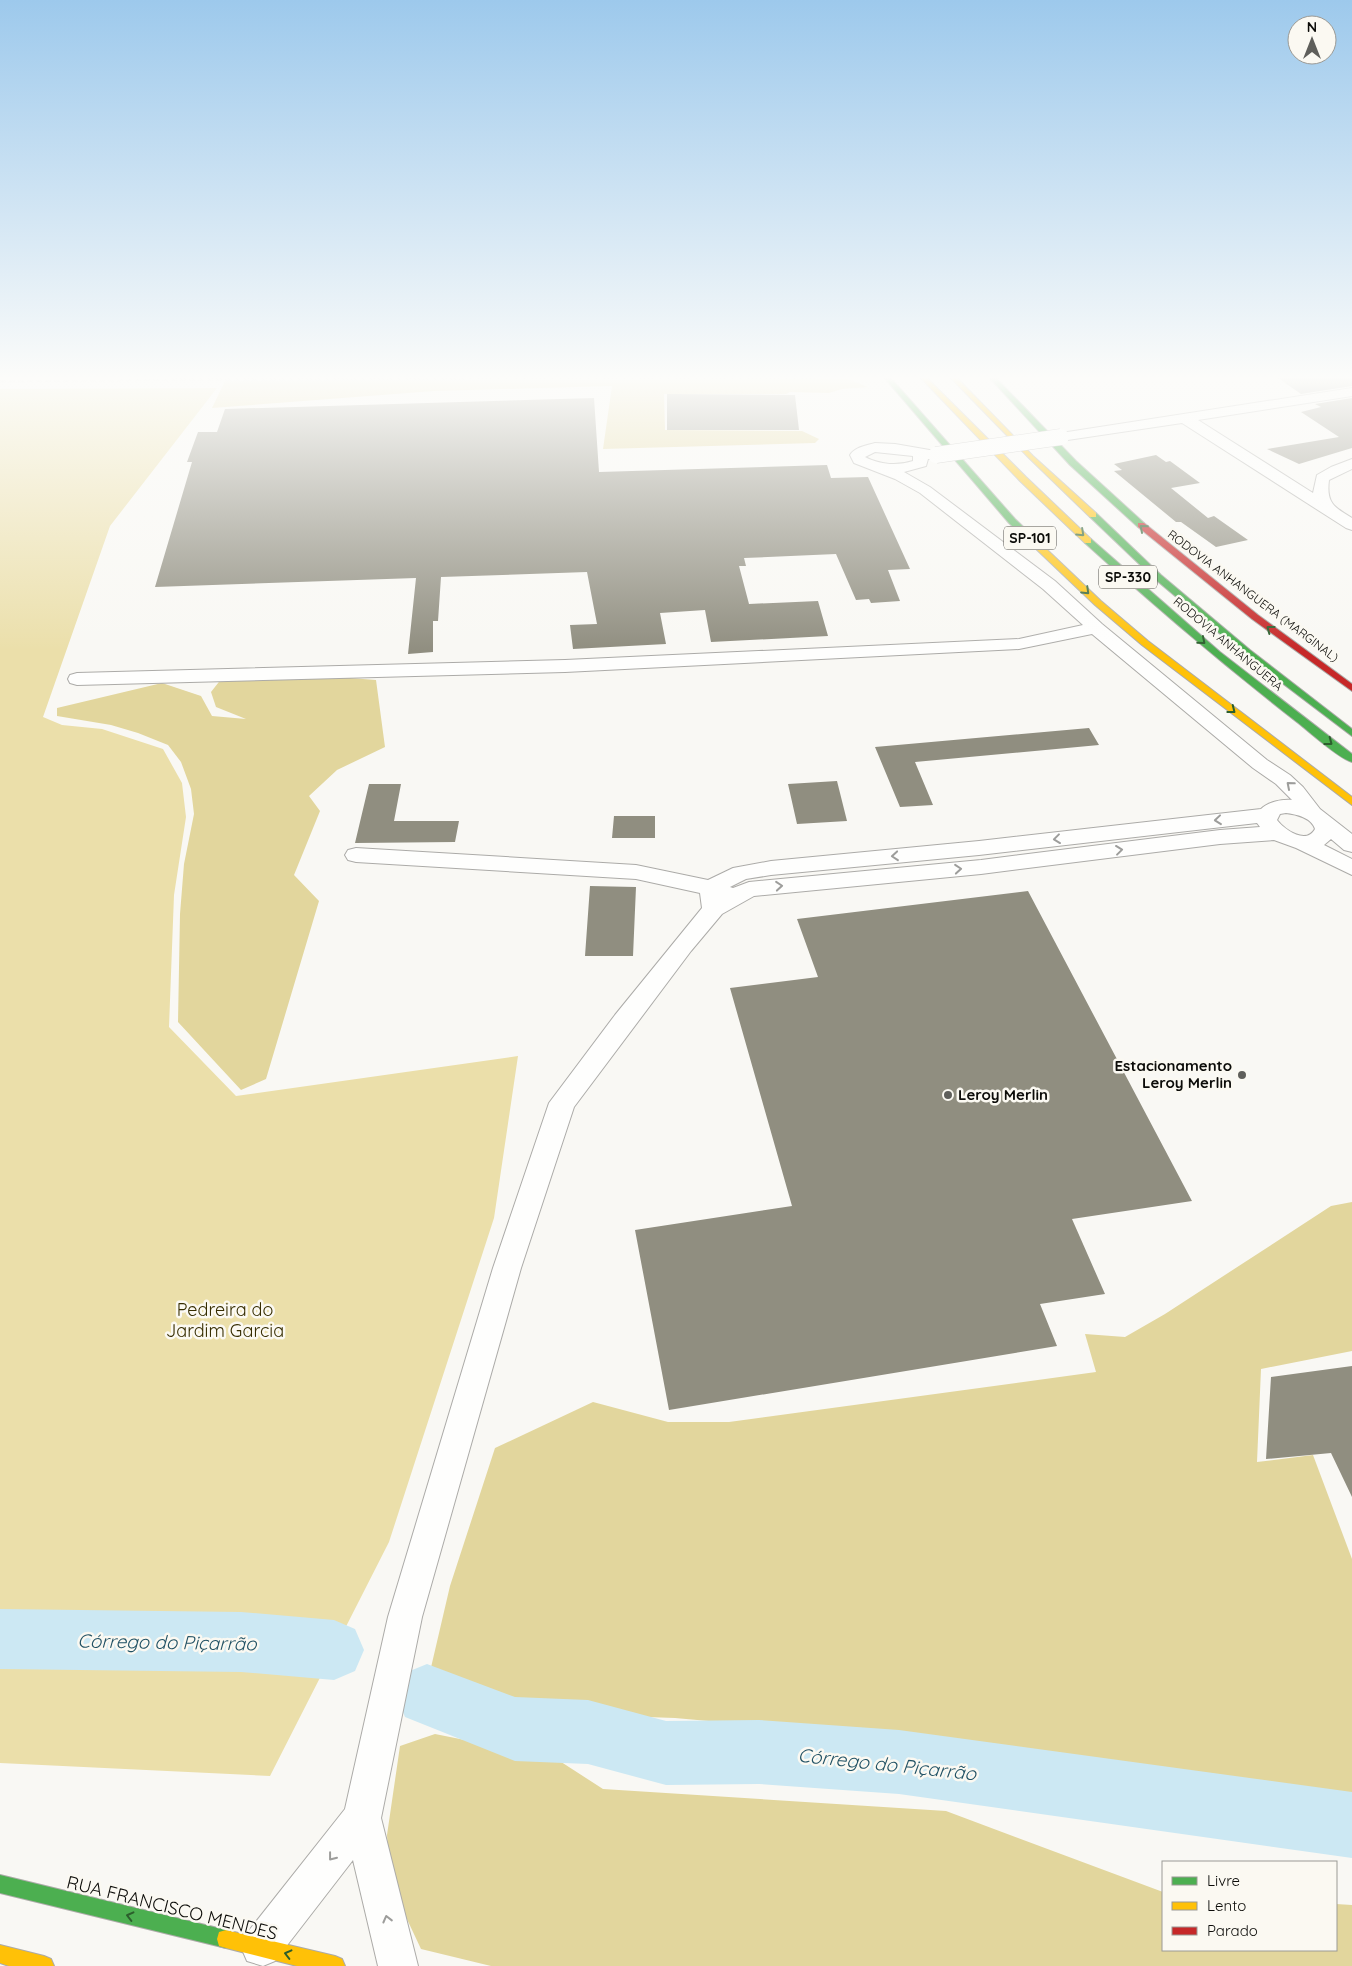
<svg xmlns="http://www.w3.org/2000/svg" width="1352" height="1966" font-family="Quicksand,sans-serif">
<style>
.green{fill:#ebdfaa}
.forest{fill:#e2d69d}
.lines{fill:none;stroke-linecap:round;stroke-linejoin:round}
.river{fill:#cce8f3;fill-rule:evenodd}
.building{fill:#908e80}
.street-casing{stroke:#acaba8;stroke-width:2}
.fast-casing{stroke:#acaba8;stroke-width:2}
.slow-casing{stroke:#acaba8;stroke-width:2}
.jam-casing{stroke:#acaba8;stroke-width:2}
.street{fill:#fefefd;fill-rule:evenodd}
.fast{fill:#4caf50;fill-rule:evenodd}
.slow{fill:#ffc107;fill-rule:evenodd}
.jam{fill:#c62828;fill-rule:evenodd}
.rail{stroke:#d0d0cf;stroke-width:2.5;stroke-dasharray:6 3;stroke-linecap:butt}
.street-bridge-casing{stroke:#acaba8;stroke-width:17;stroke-linecap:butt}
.street-bridge{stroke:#fefefd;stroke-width:16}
.oneway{stroke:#2c5e2c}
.oneway2{stroke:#9d9d9b}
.poi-dot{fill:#5f5f5b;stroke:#fbf9f2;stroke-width:2}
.labels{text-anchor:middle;stroke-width:5;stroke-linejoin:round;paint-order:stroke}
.far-street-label{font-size:12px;fill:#0c0c09;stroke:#fbf9f2}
.shield{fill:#fbf9f2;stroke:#54534f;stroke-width:1}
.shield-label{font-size:14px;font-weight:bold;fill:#0c0c09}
.poi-label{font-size:15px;font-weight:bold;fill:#0c0c09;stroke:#fbf9f2;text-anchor:end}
.near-park-label{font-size:18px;fill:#362d00;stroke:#fbf9f2}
.near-street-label{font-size:18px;fill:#0c0c09;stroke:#fbf9f2}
.near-water-label{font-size:19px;font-style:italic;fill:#205164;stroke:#fbf9f2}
</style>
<rect width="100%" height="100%" fill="#f9f8f4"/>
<path class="green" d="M 217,388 L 110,526 L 43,717 L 62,725 L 102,729 L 163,749 L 182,783 L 186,817 L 174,895 L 169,1027 L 236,1096 L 518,1056 L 494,1218 L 389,1542 L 270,1776 L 0,1763 L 0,389 Z"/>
<path class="forest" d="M 848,379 L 868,387 L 842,389 L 829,393 L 790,392 L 786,394 L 664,394 L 665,430 L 802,431 L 819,439 L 815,443 L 603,449 L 612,386 L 434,391 L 212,408 L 225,381 Z
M 324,676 L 376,680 L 385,747 L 337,770 L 309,796 L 320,811 L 294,875 L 319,901 L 266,1079 L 241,1090 L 178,1022 L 180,914 L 184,864 L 194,814 L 191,789 L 181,762 L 168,745 L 138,733 L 111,725 L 57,716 L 57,708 L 162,683 L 201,696 L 212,716 L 246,719 L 216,707 L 211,692 L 222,678 Z
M 1352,1202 L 1352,1351 L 1261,1369 L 1257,1462 L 1313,1455 L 1352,1559 L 1352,1803 L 1132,1773 L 928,1741 L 675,1718 L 532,1713 L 429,1676 L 450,1586 L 495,1448 L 593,1402 L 668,1422 L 729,1422 L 1096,1372 L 1085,1334 L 1125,1337 L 1165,1314 L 1331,1206 Z
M 435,1734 L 555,1758 L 603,1789 L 946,1811 L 1163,1892 L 1163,1950 L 1336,1950 L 1336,1904 L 1352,1905 L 1352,1966 L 491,1966 L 421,1949 L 390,1883 L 387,1835 L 400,1746 Z"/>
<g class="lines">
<path class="river" d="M 0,1609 L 241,1612 L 334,1620 L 355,1629 L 364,1650 L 355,1671 L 334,1680 L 241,1672 L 0,1669 Z
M 427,1664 L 515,1697 L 588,1700 L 666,1721 L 759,1720 L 899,1730 L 1352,1792 L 1352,1858 L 899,1794 L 759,1784 L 666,1785 L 588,1764 L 515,1761 L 405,1717 L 396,1695 L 405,1673 Z"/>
</g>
<path class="building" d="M 1275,376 L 1352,376 L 1352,386 L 1301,394 Z
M 667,394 L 795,395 L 799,430 L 667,430 Z
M 594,398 L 599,472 L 827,465 L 831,478 L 868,477 L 910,569 L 888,570 L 900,601 L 871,603 L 869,599 L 856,600 L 836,554 L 744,558 L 746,566 L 739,566 L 749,604 L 818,601 L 828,636 L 711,642 L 705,610 L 660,613 L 666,644 L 573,649 L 570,625 L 597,624 L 587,572 L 441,577 L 438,621 L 433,621 L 433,652 L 408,654 L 416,578 L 155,587 L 192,462 L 187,462 L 198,432 L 217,432 L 225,409 Z
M 1352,398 L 1352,448 L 1299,464 L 1267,449 L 1339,437 L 1301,412 L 1321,407 L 1315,404 Z
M 1156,455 L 1166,462 L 1170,461 L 1200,483 L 1171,488 L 1208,518 L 1214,516 L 1248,540 L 1216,547 L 1181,522 L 1176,522 L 1114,471 L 1122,470 L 1114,464 Z
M 1089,728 L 1099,745 L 915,762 L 933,805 L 900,807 L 875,747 Z
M 837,781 L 847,821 L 797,824 L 788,784 Z
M 369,784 L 401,784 L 394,821 L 459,821 L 455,842 L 355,843 Z
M 614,816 L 655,816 L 655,838 L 612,838 Z
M 590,886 L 636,887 L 633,956 L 585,956 Z
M 1028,891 L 1192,1201 L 1072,1219 L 1105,1294 L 1040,1304 L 1057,1346 L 669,1410 L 635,1230 L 792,1206 L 730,988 L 818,977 L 797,919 Z
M 1352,1366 L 1352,1497 L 1331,1453 L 1266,1459 L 1271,1377 Z"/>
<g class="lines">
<g class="street-casing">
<path id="street" d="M 1352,388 L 1352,396 L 1198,420 L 1313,493 L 1317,475 L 1331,467 L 1352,459 L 1352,469 L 1329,480 C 1326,503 1334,507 1352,518 L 1352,530 L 1346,528 L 1182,423 L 1061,441 L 1056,440 L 1054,437 L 1056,434 L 1061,433 Z
M 875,443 L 895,444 L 941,452 L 943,455 L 941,458 L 928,459 L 926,466 L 904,472 L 930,487 L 1055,581 L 1102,624 L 1267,760 L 1290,775 L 1303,787 L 1320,809 L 1352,834 L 1352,852 L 1344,850 L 1331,839 L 1324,845 L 1352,859 L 1352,875 L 1296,848 L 1274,840 L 1220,844 L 981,874 L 754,896 L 722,914 L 691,951 L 574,1107 L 521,1268 L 422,1617 L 381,1818 L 418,1966 L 378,1966 L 353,1860 L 275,1961 L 263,1966 L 247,1961 L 241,1947 L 247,1933 L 345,1809 L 388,1617 L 493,1268 L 549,1103 L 615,1015 L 702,908 L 700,893 L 636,879 L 356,862 L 348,860 L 345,855 L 348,850 L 356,848 L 636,865 L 708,880 L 733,868 L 771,861 L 979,841 L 1261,809 C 1268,802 1282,799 1292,800 L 1276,784 L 1253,768 L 1092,634 L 1019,649 L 565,672 L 77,685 L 70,683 L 68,679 L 70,675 L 77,673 L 565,660 L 1019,639 L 1083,625 L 1043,589 L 920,493 L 895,479 L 854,463 L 850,455 C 855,447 865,446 875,443 ZM 875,452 L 913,456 L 913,461 C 898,466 880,465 865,457 ZM 1286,813 C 1296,814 1312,818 1315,829 C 1306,845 1285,830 1277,820 L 1280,814 ZM 1257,823 L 1260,827 L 1220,830 L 981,860 L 749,882 L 733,888 L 730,887 L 746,879 L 771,875 L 979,855 Z"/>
</g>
<g class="fast-casing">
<path id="fast" d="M 883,376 L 889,376 L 1015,519 L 1040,543 L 1040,547 L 1034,547 L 1009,523 Z
M 988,376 L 994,376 L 1076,461 L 1144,523 L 1144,527 L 1138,527 L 1070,465 Z
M 1090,513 L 1096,513 L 1161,575 L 1250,650 L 1352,729 L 1352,736 L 1244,654 L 1155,579 L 1090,517 Z
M 1085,539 L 1091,539 L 1220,652 L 1352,754 L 1352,762 C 1338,758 1310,732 1297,722 C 1224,665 1153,605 1085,543 Z
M 0,1875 L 226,1930 L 233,1932 L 235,1939 L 233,1946 L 226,1948 L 0,1893 Z"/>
</g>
<g class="slow-casing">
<path id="slow" d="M 919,376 L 925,376 L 1026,477 L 1091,539 L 1091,543 L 1085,543 L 1020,481 Z
M 949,376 L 955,376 L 1033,456 L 1096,513 L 1096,517 L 1090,517 L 1029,458 Z
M 1034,543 L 1040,543 L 1101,601 L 1148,641 L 1352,797 L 1352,805 L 1142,645 L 1095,605 L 1034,547 Z
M 226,1930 L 335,1956 L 342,1959 L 345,1966 L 297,1966 L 226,1948 L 219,1946 L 217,1939 L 219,1932 Z
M 0,1945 L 44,1956 L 51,1959 L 54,1966 L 9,1966 L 0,1963 Z"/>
</g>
<g class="jam-casing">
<path id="jam" d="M 1138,523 L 1144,523 L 1258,615 L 1352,684 L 1352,691 L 1252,619 L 1138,527 Z"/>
</g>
<use href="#street" class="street"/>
<use href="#fast" class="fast"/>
<use href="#slow" class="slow"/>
<use href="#jam" class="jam"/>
<path class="rail" d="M 0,381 L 983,376"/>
<g class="street-bridge-casing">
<path id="street-bridge" d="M 936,455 L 1061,437"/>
</g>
<use href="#street-bridge" class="street-bridge"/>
</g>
<defs><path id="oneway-chevron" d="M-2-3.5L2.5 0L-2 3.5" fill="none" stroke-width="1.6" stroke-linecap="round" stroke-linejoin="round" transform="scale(1.25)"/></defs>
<g class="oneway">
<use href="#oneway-chevron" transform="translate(1143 528) rotate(-139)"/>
<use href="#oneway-chevron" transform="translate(1081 533) rotate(43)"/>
<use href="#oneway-chevron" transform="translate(1086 591) rotate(44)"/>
<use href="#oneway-chevron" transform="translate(1270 629) rotate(-143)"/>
<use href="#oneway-chevron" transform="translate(1202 641) rotate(40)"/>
<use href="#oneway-chevron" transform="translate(1232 710) rotate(38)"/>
<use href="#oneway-chevron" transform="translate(1329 742) rotate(37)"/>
<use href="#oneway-chevron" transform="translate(130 1916) rotate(-166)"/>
<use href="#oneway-chevron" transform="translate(288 1954) rotate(-166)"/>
</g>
<g class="oneway2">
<use href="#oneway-chevron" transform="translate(1290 785) rotate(-139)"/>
<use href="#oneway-chevron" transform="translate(1218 820) rotate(174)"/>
<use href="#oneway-chevron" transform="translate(1057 839) rotate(173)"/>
<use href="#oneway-chevron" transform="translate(1119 850) rotate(-7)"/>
<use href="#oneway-chevron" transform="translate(895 856) rotate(175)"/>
<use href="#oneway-chevron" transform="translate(958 869) rotate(-5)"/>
<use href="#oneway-chevron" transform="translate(779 886) rotate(-5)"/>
<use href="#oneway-chevron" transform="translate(332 1857) rotate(128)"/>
<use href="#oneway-chevron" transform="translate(387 1919) rotate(-104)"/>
</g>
<linearGradient id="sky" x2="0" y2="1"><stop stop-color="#9dc9ec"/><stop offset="0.58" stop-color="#fcfcfa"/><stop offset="1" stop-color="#fcfcfa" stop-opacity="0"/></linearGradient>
<rect width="1352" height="651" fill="url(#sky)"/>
<g class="poi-dot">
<circle cx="1242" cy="1075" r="5"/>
<circle cx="948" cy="1095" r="5"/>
</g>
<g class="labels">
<g class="far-street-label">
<text transform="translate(1253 596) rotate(37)" y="4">RODOVIA ANHANGUERA (MARGINAL)</text>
<text transform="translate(1228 644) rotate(40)" y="4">RODOVIA ANHANGUERA</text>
</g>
<g class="shield">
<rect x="1004" y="526.5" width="52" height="23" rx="4"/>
<rect x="1099" y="565.5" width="58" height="23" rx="4"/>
</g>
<g class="shield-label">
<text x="1030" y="543">SP-101</text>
<text x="1128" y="582">SP-330</text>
</g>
<g class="poi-label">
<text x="1232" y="1071">Estacionamento<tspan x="1232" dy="17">Leroy Merlin</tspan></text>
<text x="958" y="1100" text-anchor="start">Leroy Merlin</text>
</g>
<g class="near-park-label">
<text x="225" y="1316">Pedreira do<tspan x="225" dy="21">Jardim Garcia</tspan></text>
</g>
<g class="near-street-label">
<text transform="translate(172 1908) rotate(14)" y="6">RUA FRANCISCO MENDES</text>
</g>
<g class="near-water-label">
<text transform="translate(167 1642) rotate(1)" y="7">Córrego do Piçarrão</text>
<text transform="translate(887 1764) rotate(6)" y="7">Córrego do Piçarrão</text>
</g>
</g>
<rect x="1162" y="1861" width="175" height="90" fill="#fbf9f2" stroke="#9b9a95"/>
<rect x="1172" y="1877" width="25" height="8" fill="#4caf50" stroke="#9b9a95"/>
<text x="1207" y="1886" font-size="15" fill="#0c0c09">Livre</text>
<rect x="1172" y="1902" width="25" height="8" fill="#ffc107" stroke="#9b9a95"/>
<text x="1207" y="1911" font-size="15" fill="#0c0c09">Lento</text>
<rect x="1172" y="1927" width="25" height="8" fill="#c62828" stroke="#9b9a95"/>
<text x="1207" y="1936" font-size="15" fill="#0c0c09">Parado</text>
<g transform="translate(1312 40)"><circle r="24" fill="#fbf9f2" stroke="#9b9a95"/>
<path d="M0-4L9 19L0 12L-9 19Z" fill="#5f5f5b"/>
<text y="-8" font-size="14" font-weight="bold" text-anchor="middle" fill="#0c0c09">N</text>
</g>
</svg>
